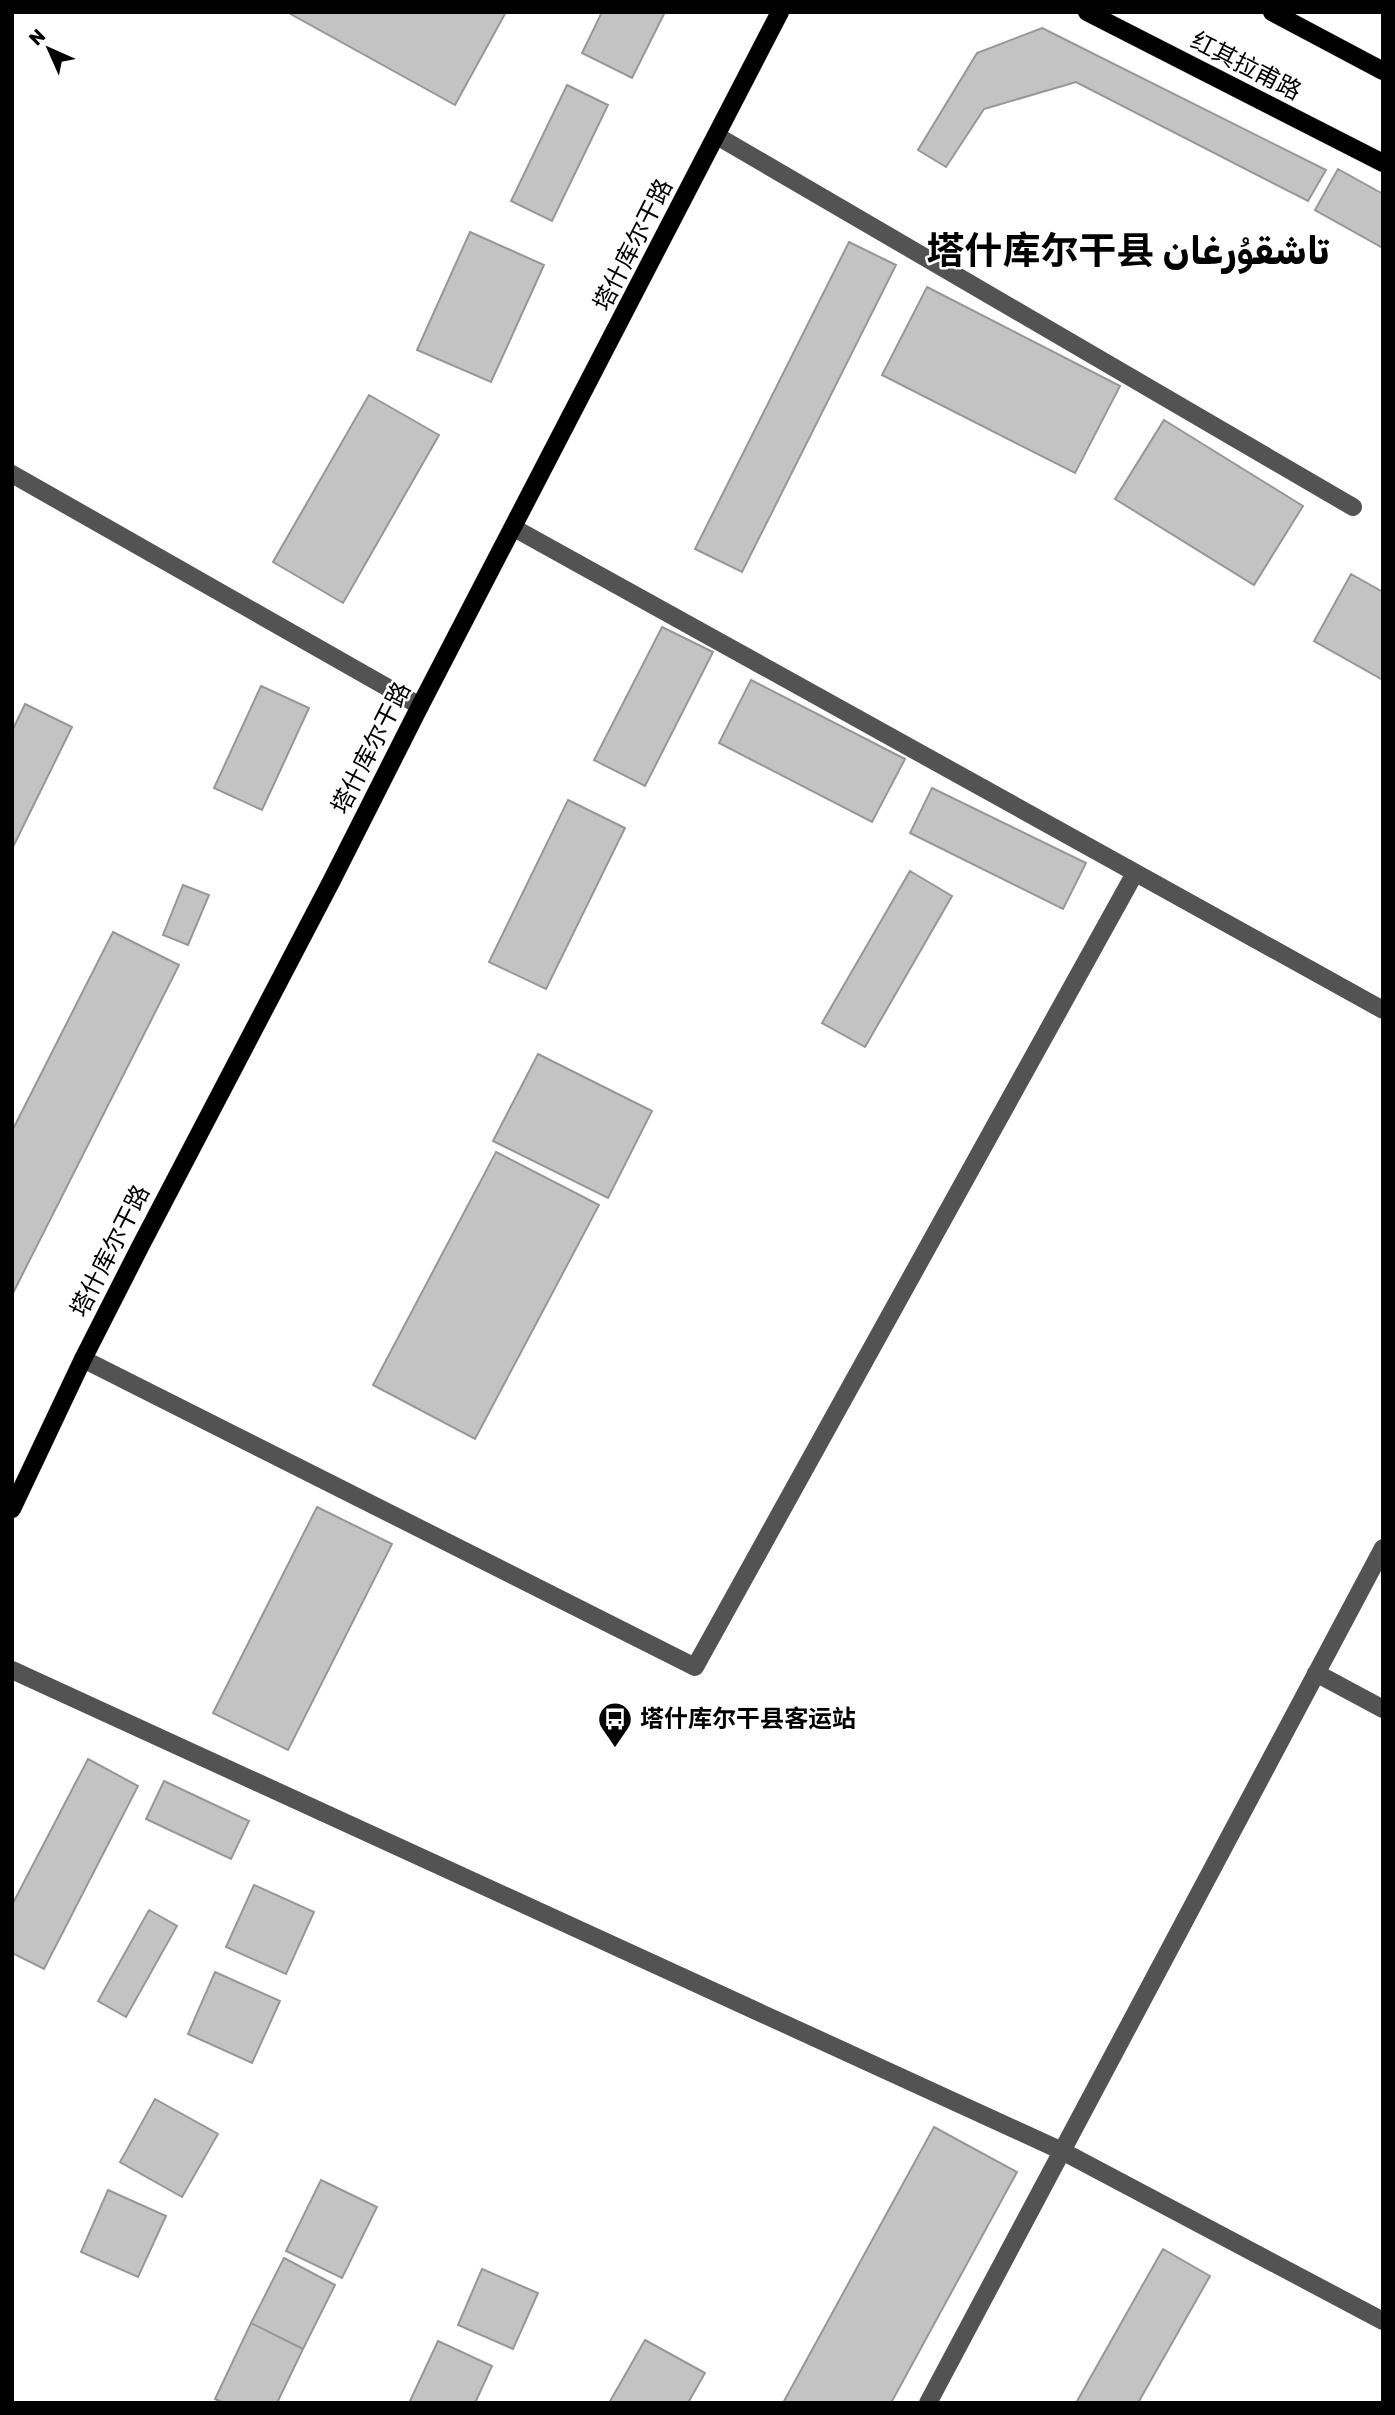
<svg xmlns="http://www.w3.org/2000/svg" width="1395" height="2415" font-family="Rubik,Vazirmatn,'Noto Sans SC',sans-serif">
<style>
.building{fill:#c3c3c3;stroke:#979797;stroke-width:2}
.lines{fill:none;stroke-linecap:round;stroke-linejoin:round}
.major-casing{stroke:#dbdbdb;stroke-width:19}
.minor{stroke:#535353;stroke-width:18}
.major{stroke:#000;stroke-width:18}
.labels{text-anchor:middle;stroke-width:5;stroke-linejoin:round;paint-order:stroke}
.street-label{font-size:24px;fill:#000;stroke:#fff}
.poi-label{font-size:24px;font-weight:bold;fill:#000;stroke:#fff;text-anchor:start}
.town-label{font-size:38px;font-weight:bold;fill:#000;stroke:#fff}
</style>
<rect width="100%" height="100%" fill="#fff"/>
<path class="building" d="M 287,12 L 506,12 L 455,105 Z
M 602,12 L 665,12 L 632,78 L 582,53 Z
M 1042,28 L 1326,170 L 1308,201 L 1076,82 L 984,109 L 946,167 L 918,150 L 977,53 Z
M 567,85 L 608,105 L 552,221 L 511,201 Z
M 1338,169 L 1383,194 L 1383,248 L 1315,210 Z
M 470,232 L 544,265 L 491,382 L 417,350 Z
M 849,242 L 896,265 L 742,572 L 695,549 Z
M 927,287 L 1120,386 L 1075,473 L 882,375 Z
M 369,395 L 439,435 L 343,603 L 273,562 Z
M 1164,420 L 1303,506 L 1254,585 L 1115,499 Z
M 1351,574 L 1383,592 L 1383,680 L 1314,641 Z
M 662,627 L 713,652 L 645,786 L 594,760 Z
M 751,680 L 905,759 L 872,822 L 719,743 Z
M 261,686 L 309,708 L 262,810 L 214,788 Z
M 25,704 L 72,727 L 12,849 L 12,731 Z
M 932,788 L 1086,863 L 1063,909 L 910,833 Z
M 568,800 L 625,828 L 546,989 L 489,962 Z
M 910,871 L 952,896 L 865,1047 L 822,1023 Z
M 183,885 L 209,895 L 188,945 L 163,935 Z
M 113,932 L 179,965 L 12,1295 L 12,1131 Z
M 538,1054 L 652,1111 L 608,1198 L 493,1141 Z
M 496,1152 L 599,1205 L 475,1439 L 373,1385 Z
M 317,1507 L 392,1544 L 288,1750 L 213,1713 Z
M 88,1759 L 138,1786 L 44,1969 L 12,1953 L 12,1905 Z
M 164,1781 L 249,1821 L 231,1859 L 146,1819 Z
M 254,1885 L 314,1912 L 286,1974 L 226,1947 Z
M 149,1910 L 177,1926 L 126,2017 L 98,2001 Z
M 215,1972 L 280,2001 L 252,2063 L 188,2034 Z
M 155,2099 L 218,2134 L 182,2197 L 120,2162 Z
M 934,2127 L 1017,2172 L 891,2403 L 783,2403 Z
M 321,2180 L 377,2207 L 342,2278 L 286,2251 Z
M 108,2190 L 166,2216 L 138,2277 L 81,2252 Z
M 1163,2249 L 1210,2276 L 1138,2403 L 1076,2403 Z
M 284,2258 L 335,2285 L 303,2349 L 251,2323 Z
M 482,2269 L 538,2293 L 513,2349 L 458,2325 Z
M 251,2323 L 303,2349 L 277,2403 L 224,2403 L 215,2399 Z
M 645,2340 L 705,2373 L 688,2403 L 609,2403 Z
M 438,2341 L 492,2366 L 475,2403 L 415,2403 L 410,2401 Z"/>
<g class="lines">
<g class="major-casing">
<path id="major" d="M 1087,12 L 1383,163
M 1272,12 L 1383,71
M 12,1509 L 83,1359 L 140,1247 L 331,882 L 420,706 L 780,12"/>
</g>
<path class="minor" d="M 717,136 L 1353,507
M 12,474 L 420,706
M 514,528 L 1383,1010
M 83,1359 L 695,1667 L 1135,873
M 12,1670 L 1062,2151 L 1383,2321
M 1316,1673 L 1383,1709
M 928,2403 L 1383,1548"/>
<use href="#major" class="major"/>
</g>
<defs>
<g id="bus-pin" transform="scale(1.75)"><path d="M0 17L-7.5 6A9.5 9.5 0 1 1 7.5 6Z" fill="#000" stroke="#fff"/><path d="M-5-6H5V4H4V6H2V4H-2V6H-4V4H-5ZM-3.5-4V0h7V-4ZM-3.5 1.2v1.5H-2V1.2ZM2 1.2v1.5H3.5V1.2Z" fill="#fff"/></g>
</defs>
<g fill-rule="evenodd">
<use href="#bus-pin" x="615" y="1719"/>
</g>
<g class="labels">
<g class="street-label">
<text transform="translate(1246 66) rotate(27)" y="8">红其拉甫路</text>
<text transform="translate(633 245) rotate(-63)" y="8">塔什库尔干路</text>
<text transform="translate(371 748) rotate(-63)" y="8">塔什库尔干路</text>
<text transform="translate(110 1251) rotate(-63)" y="8">塔什库尔干路</text>
</g>
<g class="poi-label">
<text x="640" y="1727">塔什库尔干县客运站</text>
</g>
<g class="town-label">
<text x="1128" y="264">塔什库尔干县 تاشقۇرغان</text>
</g>
</g>
<rect width="1395" height="2415" fill="none" stroke="#000000" stroke-width="28"/>
<g transform="translate(49 49) rotate(315)" stroke="#ffffff" stroke-width="5" paint-order="stroke">
<path d="M0-5L12 26L0 18L-12 26Z" fill="#000000"/>
<text y="-10" font-size="19" font-weight="bold" text-anchor="middle" fill="#000000">N</text>
</g>
</svg>
